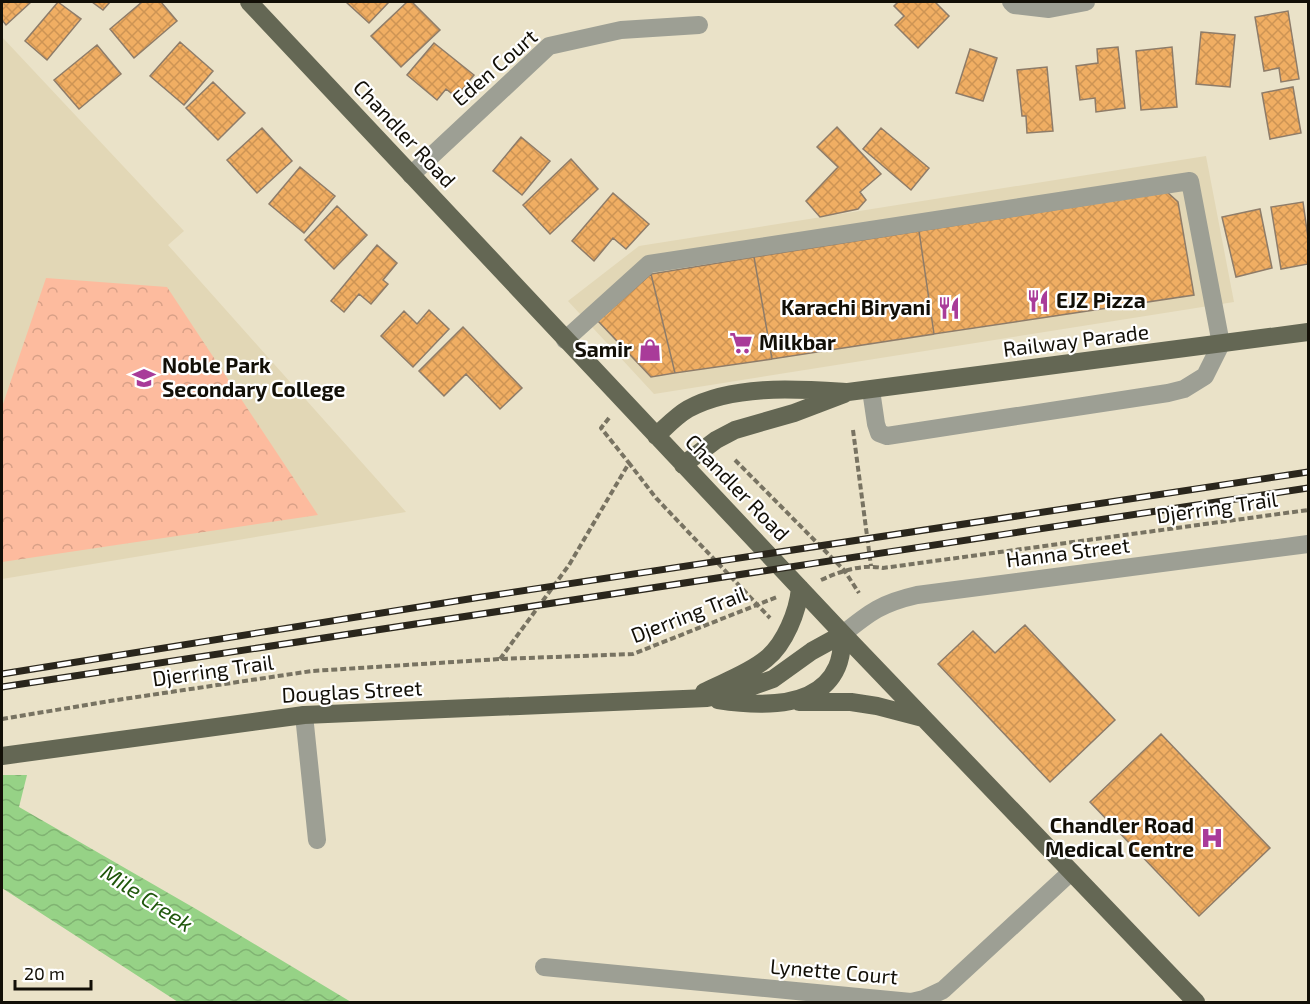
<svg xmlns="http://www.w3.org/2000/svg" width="1310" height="1004" font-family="'Exo 2',sans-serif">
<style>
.built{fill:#e2d7b6}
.forest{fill:url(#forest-crowns)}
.water{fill:url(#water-waves)}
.building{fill:url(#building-cross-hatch);stroke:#8e7c69;stroke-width:1.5}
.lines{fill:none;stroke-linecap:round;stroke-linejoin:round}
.path{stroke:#787362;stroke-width:4;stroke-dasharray:6 3;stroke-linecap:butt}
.minor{stroke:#9d9f94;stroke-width:18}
.major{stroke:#646754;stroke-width:18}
.rail-casing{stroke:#2a261c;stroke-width:7}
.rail{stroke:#fff;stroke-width:4.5;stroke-dasharray:14;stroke-linecap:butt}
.labels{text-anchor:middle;stroke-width:4.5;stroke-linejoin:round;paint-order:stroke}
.street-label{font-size:21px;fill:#120f07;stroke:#fff}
.poi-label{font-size:21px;font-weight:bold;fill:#120f07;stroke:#fff;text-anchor:start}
.water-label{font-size:22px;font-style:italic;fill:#1f570b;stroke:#fff}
</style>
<defs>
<pattern id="forest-crowns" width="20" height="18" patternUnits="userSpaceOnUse" patternTransform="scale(1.5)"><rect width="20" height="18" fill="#fdbb9e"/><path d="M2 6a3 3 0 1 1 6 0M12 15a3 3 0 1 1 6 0" fill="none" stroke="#d8a087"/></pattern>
<pattern id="water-waves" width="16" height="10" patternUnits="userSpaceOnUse" patternTransform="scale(1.5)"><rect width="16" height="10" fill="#96d286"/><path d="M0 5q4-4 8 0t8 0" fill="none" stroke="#80b372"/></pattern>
<pattern id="building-cross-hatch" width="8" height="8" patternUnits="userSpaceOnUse" patternTransform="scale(1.5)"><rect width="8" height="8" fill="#f0ae63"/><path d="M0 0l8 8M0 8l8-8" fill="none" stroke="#cd9454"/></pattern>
</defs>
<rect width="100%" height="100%" fill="#eae2c8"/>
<path class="built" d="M 2,37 L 184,231 L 168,245 L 406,512 L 2,579 Z
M 1206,156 L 1234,302 L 654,394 L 568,301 L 639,246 Z"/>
<path class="forest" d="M 46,278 L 167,287 L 318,515 L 2,562 L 2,407 Z"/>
<path class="water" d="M 2,775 L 27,775 L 19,807 L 196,909 L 351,1002 L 178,1002 L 2,888 Z"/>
<path class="building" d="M 2,2 L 31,2 L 6,25 L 2,20 Z
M 58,2 L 81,19 L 47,60 L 25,41 Z
M 92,2 L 110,2 L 103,10 Z
M 142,2 L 161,2 L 177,21 L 134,58 L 110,29 Z
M 346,2 L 389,2 L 369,23 Z
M 407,2 L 412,2 L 440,30 L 401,67 L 371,36 Z
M 898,2 L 935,2 L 949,16 L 918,48 L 895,25 L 904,16 L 894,6 Z
M 1288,11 L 1299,79 L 1281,82 L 1279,68 L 1264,71 L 1255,17 Z
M 1201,32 L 1235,35 L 1230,87 L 1196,84 Z
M 180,42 L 213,71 L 184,105 L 150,76 Z
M 434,43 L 474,75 L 456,97 L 446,89 L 437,100 L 407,75 Z
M 97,45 L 121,74 L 79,109 L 54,80 Z
M 1118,47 L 1125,108 L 1096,112 L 1095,98 L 1080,100 L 1076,66 L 1098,63 L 1097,49 Z
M 1172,47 L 1177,107 L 1141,110 L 1136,51 Z
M 970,49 L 997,58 L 983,101 L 956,93 Z
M 1047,67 L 1053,131 L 1027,133 L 1026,116 L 1022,116 L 1017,70 Z
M 213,82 L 245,113 L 218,140 L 186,108 Z
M 1293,87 L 1301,133 L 1270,139 L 1262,93 Z
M 837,127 L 881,174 L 860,192 L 866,200 L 858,209 L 820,217 L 806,201 L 838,167 L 817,147 Z
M 262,128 L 292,161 L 257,193 L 227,160 Z
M 881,128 L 929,168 L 911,190 L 863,149 Z
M 521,137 L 550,161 L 522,195 L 493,171 Z
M 571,159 L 598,189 L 550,234 L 523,205 Z
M 300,167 L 335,196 L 304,233 L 269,204 Z
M 1167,192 L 1178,202 L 1194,295 L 934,334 L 919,231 Z
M 613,193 L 649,224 L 626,249 L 613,238 L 594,261 L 572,241 Z
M 1303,202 L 1308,238 L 1308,264 L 1281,269 L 1271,207 Z
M 337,206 L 367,235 L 334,269 L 305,240 Z
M 1260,209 L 1272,268 L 1236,277 L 1222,217 Z
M 919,231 L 934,334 L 772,359 L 754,257 Z
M 377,245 L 397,263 L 383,280 L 388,284 L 371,304 L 359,294 L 344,312 L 331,301 Z
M 754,257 L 772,359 L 675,373 L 651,274 Z
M 651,274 L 675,373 L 651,377 L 598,321 Z
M 429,310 L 449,329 L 413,367 L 381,336 L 404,311 L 417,324 Z
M 463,327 L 522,388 L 500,409 L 466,374 L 444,396 L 419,371 Z
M 1025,625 L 1115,720 L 1050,782 L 938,664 L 973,631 L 995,653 Z
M 1161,734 L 1270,848 L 1199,916 L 1090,802 Z"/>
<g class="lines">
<path class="path" d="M 609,418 L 601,428 L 629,463
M 853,430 L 871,566
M 735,460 L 844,570 L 859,593
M 821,580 C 841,571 861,564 883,568 L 1308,510
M 500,659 L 569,565 L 629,463 L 656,498 L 770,618
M 2,719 L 110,701 L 312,671 L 500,659 L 633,654 L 777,597"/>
<path class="minor" d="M 1011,2 L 1014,5 L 1049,9 L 1086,2
M 411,175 L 549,46 L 621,30 L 699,25
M 565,340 L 649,264 L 1190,181 L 1221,344 L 1205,376 L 1184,389 L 1168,393 L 887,436 L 879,433 L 876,424 L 871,390
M 843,634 C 870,612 882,603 917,595 L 1308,544
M 304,715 L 317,840
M 544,967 L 911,1002 L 924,999 L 943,990 L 1071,872"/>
<path class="major" d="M 249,2 L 843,634 L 1196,1002
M 656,436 C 666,427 676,416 688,409 C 733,384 798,389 848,392 L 1308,332
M 683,465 L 716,440 L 735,430 L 794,413 L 844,394
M 704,692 C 724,682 749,673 766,659 C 785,644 798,611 800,588
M 718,700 C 756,706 818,710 837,667 C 842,656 842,645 843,634
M 799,702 L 851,702 L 877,706 L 923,718
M 2,756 L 304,715 L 707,698 L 736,692 L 773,679 L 812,651 L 843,634"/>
<g class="rail-casing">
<path id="rail" d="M 2,674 L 475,598 L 1308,472
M 2,687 L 1308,488"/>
</g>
<use href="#rail" class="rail"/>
</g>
<defs>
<g id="restaurant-bare" transform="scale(1.8)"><path d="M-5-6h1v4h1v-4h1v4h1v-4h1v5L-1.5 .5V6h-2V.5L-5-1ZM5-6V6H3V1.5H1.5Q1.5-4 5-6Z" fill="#a93b99" stroke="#fff" stroke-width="2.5" paint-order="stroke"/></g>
<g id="supermarket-bare" transform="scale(1.8)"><path d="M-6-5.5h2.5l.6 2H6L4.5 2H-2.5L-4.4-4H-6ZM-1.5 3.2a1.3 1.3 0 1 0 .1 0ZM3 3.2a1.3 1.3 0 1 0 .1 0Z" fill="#a93b99" stroke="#fff" stroke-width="2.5" paint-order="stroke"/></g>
<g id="shop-bare" transform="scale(1.8)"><path d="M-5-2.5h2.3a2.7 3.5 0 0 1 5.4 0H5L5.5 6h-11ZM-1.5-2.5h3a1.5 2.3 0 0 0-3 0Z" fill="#a93b99" stroke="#fff" stroke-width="2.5" paint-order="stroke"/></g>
<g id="school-bare" transform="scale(1.8)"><path d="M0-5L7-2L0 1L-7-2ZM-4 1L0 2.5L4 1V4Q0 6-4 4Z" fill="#a93b99" stroke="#fff" stroke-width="2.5" paint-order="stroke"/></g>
<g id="hospital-bare" transform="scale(1.8)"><path d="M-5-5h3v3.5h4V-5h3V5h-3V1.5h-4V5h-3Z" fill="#a93b99" stroke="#fff" stroke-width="2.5" paint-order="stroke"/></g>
</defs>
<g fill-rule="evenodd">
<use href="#restaurant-bare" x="1038" y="301"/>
<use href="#restaurant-bare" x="949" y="308"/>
<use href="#supermarket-bare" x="741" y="343"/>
<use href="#shop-bare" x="650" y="350"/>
<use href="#school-bare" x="144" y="378"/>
<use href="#hospital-bare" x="1212" y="838"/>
</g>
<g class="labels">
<g class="street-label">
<text transform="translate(495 68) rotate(-41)" y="7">Eden Court</text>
<text transform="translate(404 134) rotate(47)" y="7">Chandler Road</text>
<text transform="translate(1076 341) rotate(-7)" y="7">Railway Parade</text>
<text transform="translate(737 488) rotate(46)" y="7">Chandler Road</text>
<text transform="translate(1217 508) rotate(-8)" y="7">Djerring Trail</text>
<text transform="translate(1068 553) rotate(-7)" y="7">Hanna Street</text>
<text transform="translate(689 615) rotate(-21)" y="7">Djerring Trail</text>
<text transform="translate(213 671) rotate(-8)" y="7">Djerring Trail</text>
<text transform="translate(352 692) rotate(-3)" y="7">Douglas Street</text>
<text transform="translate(834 972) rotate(5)" y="7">Lynette Court</text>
</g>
<g class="poi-label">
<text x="1056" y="308">EJZ Pizza</text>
<text x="931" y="315" text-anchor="end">Karachi Biryani</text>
<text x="759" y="350">Milkbar</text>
<text x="632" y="357" text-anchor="end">Samir</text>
<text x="162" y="373">Noble Park<tspan x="162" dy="24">Secondary College</tspan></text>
<text x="1194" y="833" text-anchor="end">Chandler Road<tspan x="1194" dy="24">Medical Centre</tspan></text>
</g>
<g class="water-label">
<text transform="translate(147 898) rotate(33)" y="8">Mile Creek</text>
</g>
</g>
<rect width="1310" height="1004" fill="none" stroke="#120f07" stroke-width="6"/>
<path d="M15 980v9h76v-9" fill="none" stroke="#120f07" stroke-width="3"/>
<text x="24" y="980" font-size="18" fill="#120f07" stroke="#ffffff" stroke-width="4.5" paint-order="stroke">20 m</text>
</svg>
